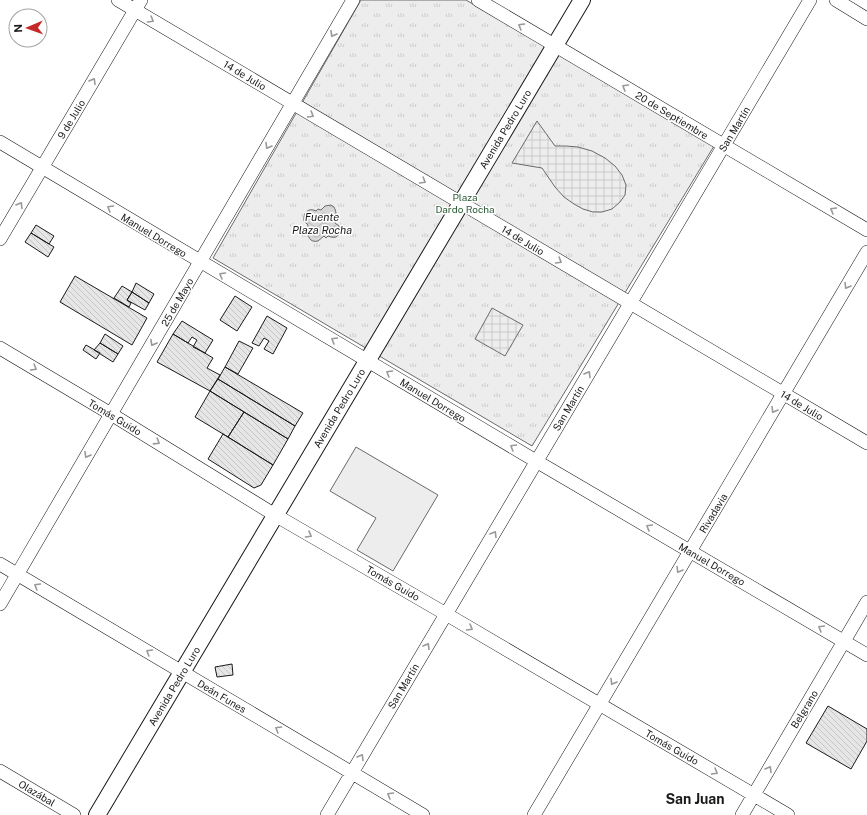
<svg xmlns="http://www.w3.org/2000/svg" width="867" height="815" font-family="'Public Sans',sans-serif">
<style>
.built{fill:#ededed;stroke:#6a6a6a}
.park{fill:url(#park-tufts);stroke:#6a6a6a}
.plaza{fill:url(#plaza-grid);stroke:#6a6a6a}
.water{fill:url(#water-waves);stroke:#6a6a6a}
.building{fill:url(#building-back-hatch);stroke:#1a1a1a}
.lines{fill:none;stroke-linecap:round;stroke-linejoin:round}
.minor-casing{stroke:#1a1a1a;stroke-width:14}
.major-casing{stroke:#1a1a1a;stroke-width:18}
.minor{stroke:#fff;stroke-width:13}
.major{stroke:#fff;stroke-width:16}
.oneway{stroke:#989898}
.labels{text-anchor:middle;stroke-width:3;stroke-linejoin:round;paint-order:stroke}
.street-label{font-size:10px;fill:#1a1a1a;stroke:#fff}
.park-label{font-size:10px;fill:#2b5a34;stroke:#fff}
.water-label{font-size:11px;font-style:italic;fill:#1a1a1a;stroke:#fff}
.district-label{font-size:14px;font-weight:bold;fill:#1a1a1a;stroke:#fff}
</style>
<defs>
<pattern id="park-tufts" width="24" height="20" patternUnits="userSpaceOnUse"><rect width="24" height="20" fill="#ededed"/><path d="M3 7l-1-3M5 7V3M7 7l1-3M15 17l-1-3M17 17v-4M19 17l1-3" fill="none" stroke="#cbcbcb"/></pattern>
<pattern id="plaza-grid" width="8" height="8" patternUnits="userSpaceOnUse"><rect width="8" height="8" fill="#ededed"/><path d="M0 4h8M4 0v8" fill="none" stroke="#cbcbcb"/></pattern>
<pattern id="water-waves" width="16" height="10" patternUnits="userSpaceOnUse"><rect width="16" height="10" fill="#d7d7d7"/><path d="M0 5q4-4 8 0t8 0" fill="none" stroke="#b8b8b8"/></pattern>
<pattern id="building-back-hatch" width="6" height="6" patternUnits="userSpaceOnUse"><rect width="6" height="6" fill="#e6e6e6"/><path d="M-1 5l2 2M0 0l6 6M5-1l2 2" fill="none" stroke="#c5c5c5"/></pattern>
</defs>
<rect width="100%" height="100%" fill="#fff"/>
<path class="built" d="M 356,447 L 438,495 L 393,571 L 357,550 L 376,518 L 330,491 Z"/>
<path class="park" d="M 361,0 L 466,0 L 714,146 L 532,446 L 213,258 Z"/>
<path class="plaza" d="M 537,121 L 555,146 L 566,146 L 578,147 L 592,151 L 605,158 L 615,166 L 622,175 L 626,185 L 625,195 L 620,202 L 612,209 L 602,212 L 593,212 L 583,209 L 574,204 L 564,197 L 555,187 L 542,168 L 512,163 Z
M 492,308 L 523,325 L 505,356 L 475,339 Z"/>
<path class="water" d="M 331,205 L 334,207 C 336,211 337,215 334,218 L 336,221 L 335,223 L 339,226 C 341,235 337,240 328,236 L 326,238 L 324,236 L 318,241 C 310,243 306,236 310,229 L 308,228 L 308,225 L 304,221 C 303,213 308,207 316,211 L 318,209 L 321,210 L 325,206 Z"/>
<path class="building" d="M 36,225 L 54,236 L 49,244 L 31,233 Z
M 31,233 L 54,247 L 48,257 L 25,242 Z
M 75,276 L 147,318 L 132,345 L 60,302 Z
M 136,283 L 154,294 L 149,303 L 132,292 Z
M 122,286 L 132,292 L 127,300 L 131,303 L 129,307 L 114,298 Z
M 132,292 L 149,303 L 145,310 L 127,300 Z
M 235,296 L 252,307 L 237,331 L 220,320 Z
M 267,316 L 287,328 L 273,354 L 264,349 L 269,341 L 264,338 L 259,346 L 252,343 Z
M 182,321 L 213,340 L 205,353 L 193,347 L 197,340 L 192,337 L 188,343 L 173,334 Z
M 105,334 L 123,346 L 118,354 L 100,343 Z
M 173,334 L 213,358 L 207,368 L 220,375 L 210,391 L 157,362 Z
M 239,341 L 253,348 L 238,374 L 225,367 Z
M 100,343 L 118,354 L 113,362 L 94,350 Z
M 86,345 L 100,353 L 96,359 L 83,350 Z
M 225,367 L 303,413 L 295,426 L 218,379 Z
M 218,379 L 295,426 L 288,439 L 210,391 Z
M 210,391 L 244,412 L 228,437 L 195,417 Z
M 244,412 L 288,439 L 273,465 L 228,437 Z
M 223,434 L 273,465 L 261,485 L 254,488 L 208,459 Z
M 232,664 L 233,675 L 217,677 L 215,667 Z
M 828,706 L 867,729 L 867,741 L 851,769 L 806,743 Z"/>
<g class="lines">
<g class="minor-casing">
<path id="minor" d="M 118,0 L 867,443
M 478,0 L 867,230
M 836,0 L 867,19
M 0,142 L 536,461 L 867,655
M 0,239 L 141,0
M 0,348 L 111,414 L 275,515 L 446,614 L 788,815
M 0,564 L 423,815
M 0,604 L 353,0
M 0,771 L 74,815
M 327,815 L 810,0
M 534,815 L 867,252
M 742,815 L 867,602"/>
</g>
<g class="major-casing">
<path id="major" d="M 97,815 L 582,0"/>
</g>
<use href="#minor" class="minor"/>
<use href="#major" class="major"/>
</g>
<defs><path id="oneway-chevron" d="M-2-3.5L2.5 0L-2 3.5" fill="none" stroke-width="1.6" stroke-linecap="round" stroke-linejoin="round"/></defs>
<g class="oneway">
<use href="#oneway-chevron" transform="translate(151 20) rotate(31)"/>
<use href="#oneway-chevron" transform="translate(521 26) rotate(-149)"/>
<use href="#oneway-chevron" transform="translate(333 34) rotate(120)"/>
<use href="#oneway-chevron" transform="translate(93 81) rotate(-59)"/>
<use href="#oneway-chevron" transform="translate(625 87) rotate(-149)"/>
<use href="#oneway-chevron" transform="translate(311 115) rotate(31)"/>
<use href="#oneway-chevron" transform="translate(268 146) rotate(120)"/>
<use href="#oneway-chevron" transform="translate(423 181) rotate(31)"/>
<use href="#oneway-chevron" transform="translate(20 205) rotate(-59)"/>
<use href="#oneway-chevron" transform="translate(110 208) rotate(-149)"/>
<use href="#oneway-chevron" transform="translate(833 210) rotate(-150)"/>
<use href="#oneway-chevron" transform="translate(559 261) rotate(31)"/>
<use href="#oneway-chevron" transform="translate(222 275) rotate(-150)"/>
<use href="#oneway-chevron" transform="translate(847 286) rotate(121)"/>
<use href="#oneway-chevron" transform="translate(334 340) rotate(-150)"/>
<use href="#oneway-chevron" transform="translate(153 343) rotate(120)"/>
<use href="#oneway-chevron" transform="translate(34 368) rotate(31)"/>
<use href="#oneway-chevron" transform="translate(389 373) rotate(-149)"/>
<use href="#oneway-chevron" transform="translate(588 374) rotate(-59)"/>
<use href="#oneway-chevron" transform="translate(774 410) rotate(121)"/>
<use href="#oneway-chevron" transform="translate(157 442) rotate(32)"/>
<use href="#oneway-chevron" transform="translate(513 447) rotate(-149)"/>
<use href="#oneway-chevron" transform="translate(87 455) rotate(120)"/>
<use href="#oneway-chevron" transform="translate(649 527) rotate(-150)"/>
<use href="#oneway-chevron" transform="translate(494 534) rotate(-59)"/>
<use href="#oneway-chevron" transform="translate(309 535) rotate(30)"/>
<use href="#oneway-chevron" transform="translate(679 570) rotate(121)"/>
<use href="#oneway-chevron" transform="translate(37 586) rotate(-149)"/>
<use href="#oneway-chevron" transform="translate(470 628) rotate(30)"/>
<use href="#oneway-chevron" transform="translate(821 628) rotate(-150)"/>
<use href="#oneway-chevron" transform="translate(427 646) rotate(-59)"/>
<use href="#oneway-chevron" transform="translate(149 652) rotate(-149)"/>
<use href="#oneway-chevron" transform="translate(613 682) rotate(121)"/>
<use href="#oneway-chevron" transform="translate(278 729) rotate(-149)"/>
<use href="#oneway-chevron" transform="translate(361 757) rotate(-59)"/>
<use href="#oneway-chevron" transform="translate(769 769) rotate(-59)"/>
<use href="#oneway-chevron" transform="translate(715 772) rotate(30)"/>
<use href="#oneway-chevron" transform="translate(390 795) rotate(-149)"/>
</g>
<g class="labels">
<g class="street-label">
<text transform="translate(245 75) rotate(31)" y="4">14 de Julio</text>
<text transform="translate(672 115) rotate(31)" y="4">20 de Septiembre</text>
<text transform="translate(71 119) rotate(-59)" y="4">9 de Julio</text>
<text transform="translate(505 129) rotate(-59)" y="4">Avenida Pedro Luro</text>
<text transform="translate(734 129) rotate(-59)" y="4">San Martín</text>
<text transform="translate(154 235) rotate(31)" y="4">Manuel Dorrego</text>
<text transform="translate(523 240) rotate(31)" y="4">14 de Julio</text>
<text transform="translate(177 302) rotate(-60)" y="4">25 de Mayo</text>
<text transform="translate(433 400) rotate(31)" y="4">Manuel Dorrego</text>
<text transform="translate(802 405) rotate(31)" y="4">14 de Julio</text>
<text transform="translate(339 408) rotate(-59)" y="4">Avenida Pedro Luro</text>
<text transform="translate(568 408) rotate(-59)" y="4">San Martín</text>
<text transform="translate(115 417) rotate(31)" y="4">Tomás Guido</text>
<text transform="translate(713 513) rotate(-59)" y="4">Rivadavia</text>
<text transform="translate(712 564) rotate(30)" y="4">Manuel Dorrego</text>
<text transform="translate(393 583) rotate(30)" y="4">Tomás Guido</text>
<text transform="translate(174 686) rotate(-59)" y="4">Avenida Pedro Luro</text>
<text transform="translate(403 686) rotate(-59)" y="4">San Martín</text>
<text transform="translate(222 696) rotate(31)" y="4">Deán Funes</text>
<text transform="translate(804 709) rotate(-59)" y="4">Belgrano</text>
<text transform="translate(672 747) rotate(30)" y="4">Tomás Guido</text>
<text transform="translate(37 793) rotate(31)" y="4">Olazábal</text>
</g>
<g class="park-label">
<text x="465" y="201">Plaza<tspan x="465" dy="12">Dardo Rocha</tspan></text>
</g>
<g class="water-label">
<text x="322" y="221">Fuente<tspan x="322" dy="13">Plaza Rocha</tspan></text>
</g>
<g class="district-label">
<text x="695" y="804">San Juan</text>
</g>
</g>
<g transform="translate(28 28) rotate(268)"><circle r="19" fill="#ffffff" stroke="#a3a3a3"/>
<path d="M0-3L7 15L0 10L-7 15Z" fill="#c62828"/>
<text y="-6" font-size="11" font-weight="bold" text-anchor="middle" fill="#1a1a1a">N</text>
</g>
</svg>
